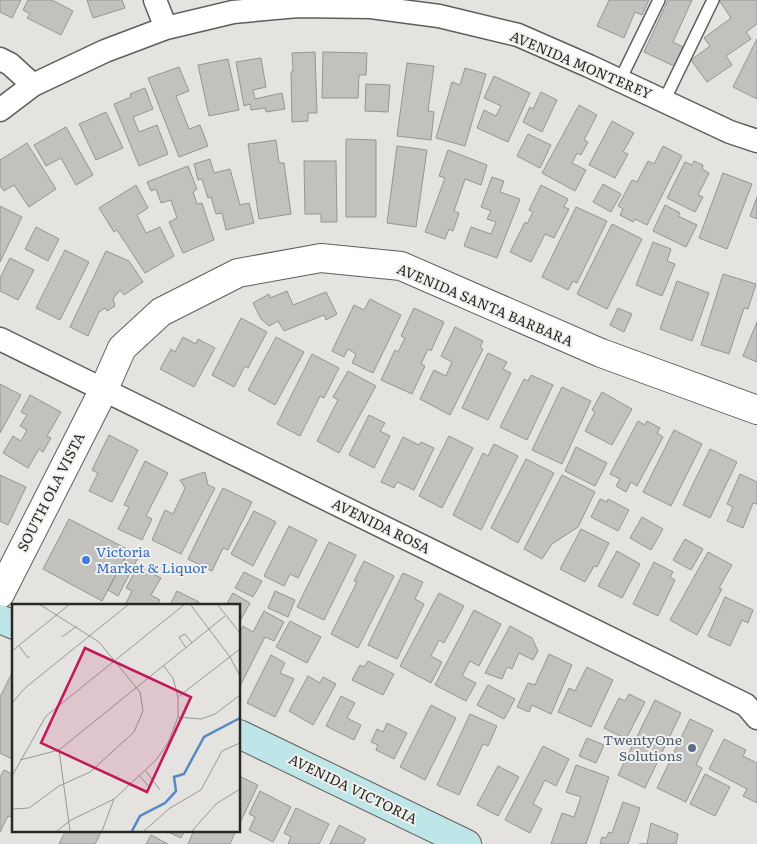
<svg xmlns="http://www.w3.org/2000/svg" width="757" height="844" font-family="Literata,serif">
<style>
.building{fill:#c2c1be;stroke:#959591}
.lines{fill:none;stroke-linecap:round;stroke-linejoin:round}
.service-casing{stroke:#5e5e5b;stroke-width:14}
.minor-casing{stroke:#5e5e5b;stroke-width:25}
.tertiary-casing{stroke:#5e5e5b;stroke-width:30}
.secondary-casing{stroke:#5e5e5b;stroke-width:30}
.service{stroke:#fff;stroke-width:11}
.minor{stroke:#fff;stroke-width:22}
.tertiary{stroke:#fff;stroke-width:28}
.secondary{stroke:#bee6e8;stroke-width:28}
.shop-dot{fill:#3f7fe0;stroke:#f2f1ed;stroke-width:2}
.service-dot{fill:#5c6f8a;stroke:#f2f1ed;stroke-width:2}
.labels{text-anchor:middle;stroke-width:4;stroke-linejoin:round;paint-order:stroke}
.street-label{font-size:14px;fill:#292827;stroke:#f2f1ed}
.shop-label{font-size:14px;fill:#366cbe;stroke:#f2f1ed;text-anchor:start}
.service-label{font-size:14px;fill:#4e5e75;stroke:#f2f1ed;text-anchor:end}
.inset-river{fill:none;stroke:#5688c7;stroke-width:2.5}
.inset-road{fill:none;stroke:#999896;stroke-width:1}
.view{fill:#c2185b;fill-opacity:0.15;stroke:#c2185b;stroke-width:2.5}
.inset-edge{fill:none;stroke:#292827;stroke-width:2.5}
</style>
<rect width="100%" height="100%" fill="#e4e3e0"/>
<path class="building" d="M 0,0 L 21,0 L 12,18 L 0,12 Z
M 28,0 L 52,0 L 73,11 L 61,35 L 27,18 L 30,14 L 23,10 Z
M 87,0 L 122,0 L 125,8 L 93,18 Z
M 609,0 L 649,0 L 642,15 L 635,12 L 624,38 L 597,26 Z
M 668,0 L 692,0 L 673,42 L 683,47 L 674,66 L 644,52 Z
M 719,0 L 757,0 L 757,24 L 746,32 L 751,39 L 726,56 L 732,65 L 707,82 L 691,60 L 710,46 L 704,38 L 731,18 Z
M 757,39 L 757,99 L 733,87 Z
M 315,52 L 317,113 L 308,113 L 308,121 L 292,122 L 291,72 L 293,71 L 292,53 Z
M 323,52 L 367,53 L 366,75 L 359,75 L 358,98 L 322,98 Z
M 261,58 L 266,87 L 253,90 L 255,99 L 282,93 L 285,109 L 266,112 L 265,108 L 251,110 L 250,104 L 244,106 L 236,62 Z
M 228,59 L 239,110 L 209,116 L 198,65 Z
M 407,63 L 434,66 L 428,111 L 434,112 L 431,140 L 397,136 Z
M 179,67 L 189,91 L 176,96 L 189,129 L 200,125 L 208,146 L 179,157 L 148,78 Z
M 465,68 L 486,74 L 465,146 L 436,138 L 452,82 L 460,85 Z
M 494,76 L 530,93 L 508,142 L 477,128 L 484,110 L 496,116 L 501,106 L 484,98 Z
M 366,84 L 390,85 L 388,112 L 365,111 Z
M 145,88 L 153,109 L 133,117 L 139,132 L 157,125 L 168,154 L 139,166 L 114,104 L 131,97 L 130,94 Z
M 541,92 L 557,100 L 542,132 L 523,122 L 530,107 L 533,109 Z
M 579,105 L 597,115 L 584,140 L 588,142 L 581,155 L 577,153 L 572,163 L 586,170 L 575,191 L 542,173 Z
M 106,112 L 123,148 L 96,160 L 79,124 Z
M 612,121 L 634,133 L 623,152 L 628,154 L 615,178 L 589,165 Z
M 66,127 L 93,175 L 76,185 L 61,158 L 46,166 L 34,145 Z
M 528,134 L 551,145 L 540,168 L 517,156 Z
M 346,139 L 376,140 L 376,217 L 346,217 Z
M 276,140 L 279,163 L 284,163 L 291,214 L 259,219 L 248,144 Z
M 27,143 L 56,189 L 29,207 L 14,185 L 4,191 L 0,186 L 0,160 Z
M 397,146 L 427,150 L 416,227 L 387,223 Z
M 663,146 L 682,156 L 647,225 L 635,219 L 633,222 L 620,215 L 623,209 L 618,206 L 632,180 L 637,182 L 648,161 L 654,164 Z
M 448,150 L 487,165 L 481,185 L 465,179 L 454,211 L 459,213 L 453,231 L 449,229 L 445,239 L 425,232 L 445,178 L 439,176 Z
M 210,159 L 214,173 L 230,169 L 240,205 L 249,203 L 254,223 L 226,230 L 222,213 L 216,214 L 211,197 L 208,198 L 202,179 L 198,180 L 194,164 Z
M 304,161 L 336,161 L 337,222 L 321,222 L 321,214 L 305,214 Z
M 694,161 L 703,165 L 702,169 L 709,173 L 698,195 L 703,197 L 695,212 L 667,198 L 685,162 L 692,165 Z
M 188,166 L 197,189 L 193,192 L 197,204 L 202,203 L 214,240 L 183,253 L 169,222 L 177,218 L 171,200 L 161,203 L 156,189 L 151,191 L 147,182 Z
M 723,173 L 752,184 L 727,249 L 699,238 Z
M 492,177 L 504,181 L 500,192 L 520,199 L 497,258 L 464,246 L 471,227 L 491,234 L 496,222 L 487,219 L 491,211 L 481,207 Z
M 603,184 L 621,194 L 611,212 L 593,202 Z
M 136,185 L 148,208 L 137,215 L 146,233 L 160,227 L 174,256 L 145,273 L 117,230 L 114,232 L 99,208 Z
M 541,185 L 568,199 L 564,207 L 569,209 L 554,238 L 545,234 L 531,262 L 510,252 L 525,222 L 527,224 L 533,212 L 529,210 Z
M 757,197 L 757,219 L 750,216 Z
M 665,205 L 680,213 L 678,216 L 697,225 L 686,247 L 653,231 Z
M 0,206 L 22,217 L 0,262 Z
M 576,207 L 607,221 L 577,283 L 573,281 L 568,290 L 542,277 Z
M 612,224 L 642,239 L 607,309 L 577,294 Z
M 36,227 L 59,239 L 48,261 L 25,249 Z
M 653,242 L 671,249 L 667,261 L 675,264 L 662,296 L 636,285 Z
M 65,250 L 89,262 L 60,320 L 36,308 Z
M 106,251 L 129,261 L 143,282 L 124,295 L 120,290 L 113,299 L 115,306 L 107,311 L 105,308 L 99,312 L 88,336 L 70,327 Z
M 10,258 L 34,270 L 18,300 L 0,291 L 0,278 Z
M 723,274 L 756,284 L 748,309 L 744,308 L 729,354 L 701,345 Z
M 677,281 L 709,293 L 692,341 L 660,329 Z
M 287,291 L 293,305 L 326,292 L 337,314 L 326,320 L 324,315 L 284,331 L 278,321 L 269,326 L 261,319 L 253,303 L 269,294 L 270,298 Z
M 370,299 L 401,315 L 373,373 L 352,363 L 356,354 L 348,349 L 344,357 L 332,351 L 354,305 L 364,310 Z
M 414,308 L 444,322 L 431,351 L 428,349 L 421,364 L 425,366 L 412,394 L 381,380 L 395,350 L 398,352 L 405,338 L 401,336 Z
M 618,308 L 632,314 L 624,332 L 610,325 Z
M 241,318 L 267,332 L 248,368 L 245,366 L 234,387 L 212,375 Z
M 757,322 L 757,362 L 743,356 Z
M 455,327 L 483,341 L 480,347 L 483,349 L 450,415 L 420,399 L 434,370 L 446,376 L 452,362 L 441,356 Z
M 183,337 L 196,344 L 198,339 L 215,348 L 194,387 L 160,369 L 171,349 L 175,352 Z
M 276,337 L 304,352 L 275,405 L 248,390 Z
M 488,353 L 507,362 L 503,369 L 511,373 L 488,420 L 462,408 Z
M 312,354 L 339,368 L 324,398 L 320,396 L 300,436 L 277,424 Z
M 348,371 L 376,386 L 339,453 L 317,441 L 338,400 L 333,397 Z
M 531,375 L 553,385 L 527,440 L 500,427 L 524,379 L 528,381 Z
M 0,384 L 21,395 L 0,433 Z
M 562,387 L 591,401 L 562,464 L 532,450 Z
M 602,392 L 632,409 L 612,445 L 585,431 L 595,412 L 592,410 Z
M 30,395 L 61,412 L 47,436 L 51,438 L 43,452 L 39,449 L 28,468 L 3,453 L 13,436 L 21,441 L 27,430 L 20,426 L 27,415 L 21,412 Z
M 369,415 L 385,423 L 380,431 L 390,436 L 374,468 L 349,455 Z
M 638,421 L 645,425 L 647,421 L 660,428 L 657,433 L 663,437 L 637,486 L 631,482 L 626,492 L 616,486 L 620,479 L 610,474 Z
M 674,430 L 702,444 L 671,506 L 643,492 Z
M 109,435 L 138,450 L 112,502 L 89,491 L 98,473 L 92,470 Z
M 449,436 L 473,448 L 442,508 L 419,496 Z
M 403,437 L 419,445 L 421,442 L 434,448 L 414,490 L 397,482 L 394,488 L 381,482 Z
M 494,444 L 518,456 L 481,530 L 453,515 L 483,453 L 488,456 Z
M 576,447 L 607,463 L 595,486 L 565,471 Z
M 710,449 L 737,462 L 710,518 L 683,505 Z
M 526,459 L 554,473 L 518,543 L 491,528 Z
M 145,461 L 168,473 L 146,516 L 152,519 L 142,540 L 118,529 L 129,507 L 124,505 Z
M 205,472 L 208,485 L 215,488 L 181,554 L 152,540 L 165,510 L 173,514 L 185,488 L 180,480 Z
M 740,474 L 757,482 L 757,504 L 753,503 L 743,528 L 727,521 L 733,507 L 727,504 Z
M 0,475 L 26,487 L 8,525 L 0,521 Z
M 562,475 L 595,492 L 578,527 L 552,544 L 542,559 L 524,549 Z
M 223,488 L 252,502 L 228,550 L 223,548 L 212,571 L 188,559 Z
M 600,499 L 607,502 L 608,499 L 629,510 L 618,531 L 591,517 Z
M 254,511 L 276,522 L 253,566 L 231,554 Z
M 642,517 L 663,529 L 651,550 L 630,538 Z
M 69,519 L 129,550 L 102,601 L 43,569 Z
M 289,526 L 317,540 L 298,578 L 290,574 L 284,586 L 264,576 Z
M 581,529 L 609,543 L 597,567 L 594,566 L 585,582 L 560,569 Z
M 685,539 L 703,549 L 691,570 L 673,560 Z
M 329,542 L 356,555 L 324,620 L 297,607 Z
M 129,550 L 139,556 L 118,596 L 108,590 Z
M 617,551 L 640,564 L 622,598 L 598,586 Z
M 708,552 L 732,565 L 719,588 L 722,589 L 697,635 L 670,620 Z
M 364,561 L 394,576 L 358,648 L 331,634 L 357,582 L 354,581 Z
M 654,562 L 673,572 L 670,577 L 675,580 L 658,616 L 633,604 Z
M 138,566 L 161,578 L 151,595 L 160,600 L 157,605 L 125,605 L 132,591 L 126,588 Z
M 244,572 L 262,581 L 253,597 L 235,588 Z
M 403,573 L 423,582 L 415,599 L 424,604 L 397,659 L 368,645 Z
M 177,591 L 199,602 L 198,605 L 170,605 Z
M 275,591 L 295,600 L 288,617 L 268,608 Z
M 233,593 L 250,603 L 240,621 L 239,605 L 226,605 Z
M 439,593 L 464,606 L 444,643 L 439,640 L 431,656 L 442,662 L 431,683 L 400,666 Z
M 725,597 L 753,610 L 748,623 L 742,620 L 730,646 L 708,636 Z
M 474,610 L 501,624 L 479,666 L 470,661 L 462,676 L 476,683 L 466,701 L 435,685 Z
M 264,611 L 284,622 L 274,641 L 265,637 L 239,688 L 239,634 L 243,626 L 253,632 Z
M 290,621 L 321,637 L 307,663 L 276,647 Z
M 510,626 L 532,638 L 538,651 L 533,660 L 519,653 L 512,669 L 507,667 L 502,679 L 485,673 Z
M 549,654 L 572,665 L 551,714 L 532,705 L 529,712 L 517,707 L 528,683 L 535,685 Z
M 271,655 L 285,663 L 280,673 L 294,679 L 275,717 L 247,703 Z
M 368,661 L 394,674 L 383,695 L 352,680 L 360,665 L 364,667 Z
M 587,667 L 613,680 L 591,727 L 558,712 L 569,688 L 575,691 Z
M 12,673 L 14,674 L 14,760 L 0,753 L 0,697 Z
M 308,676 L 320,683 L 323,677 L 336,684 L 313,725 L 289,711 Z
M 488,685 L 515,699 L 504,719 L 477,705 Z
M 629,694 L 645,702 L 626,739 L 604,728 L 619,698 L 625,701 Z
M 341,696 L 355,703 L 347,718 L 361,725 L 354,740 L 326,726 Z
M 655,700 L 681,713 L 645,788 L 618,775 Z
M 431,705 L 456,718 L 425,780 L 400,767 Z
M 470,714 L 497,726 L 488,746 L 483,744 L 459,795 L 437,785 Z
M 690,719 L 713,730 L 696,765 L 702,768 L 686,802 L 657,788 Z
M 387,723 L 407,733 L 394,759 L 376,750 L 378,745 L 371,742 L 377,729 L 383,732 Z
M 587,738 L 604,745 L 596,763 L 579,756 Z
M 724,739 L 746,750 L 743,756 L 757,763 L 757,803 L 743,796 L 747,789 L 709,769 Z
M 543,746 L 569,759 L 556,786 L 545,780 L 533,804 L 542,809 L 530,833 L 505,820 Z
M 576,765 L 609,777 L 586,844 L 551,844 L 562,813 L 574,817 L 581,797 L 566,792 Z
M 498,766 L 519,777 L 498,816 L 477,805 Z
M 4,770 L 14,775 L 14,812 L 11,817 L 8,816 L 0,832 L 0,777 Z
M 705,774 L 730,787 L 715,816 L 690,804 Z
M 239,776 L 258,785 L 239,825 Z
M 260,791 L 291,807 L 273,842 L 249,830 L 255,817 L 249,814 Z
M 623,802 L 640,808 L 628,844 L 600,844 L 602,837 L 606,838 L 609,832 L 612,833 Z
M 296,808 L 329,824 L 319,844 L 288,844 L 291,837 L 284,833 Z
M 651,823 L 678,834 L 676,844 L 639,844 L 647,844 Z
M 339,825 L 366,839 L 363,844 L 330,844 Z
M 66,830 L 102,830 L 95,844 L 59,844 Z
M 164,830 L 185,830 L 181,838 Z
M 194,830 L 236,830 L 230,844 L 188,844 Z
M 151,835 L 168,844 L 146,844 Z"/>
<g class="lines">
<g class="service-casing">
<path id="service" d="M 620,80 L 659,0
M 664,101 L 713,0"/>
</g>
<g class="minor-casing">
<path id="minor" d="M 155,0 L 166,28
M 0,59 L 10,64 L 33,85
M 0,110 L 33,85 L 105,51 L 166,28 L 233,12 L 298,6 L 371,7 L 439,16 L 518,35 L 589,66 L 730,132 L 757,141
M 0,339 L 746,705 L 757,718"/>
</g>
<g class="tertiary-casing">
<path id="tertiary" d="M 0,594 L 103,391 L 122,348 L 161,312 L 238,273 L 321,258 L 401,266 L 601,353 L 757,410"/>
</g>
<g class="secondary-casing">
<path id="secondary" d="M 0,619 L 14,625
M 239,734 L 467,844"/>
</g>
<use href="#service" class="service"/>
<use href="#minor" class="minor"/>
<use href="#tertiary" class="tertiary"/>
<use href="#secondary" class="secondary"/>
</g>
<circle class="shop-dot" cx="86" cy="560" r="5"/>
<circle class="service-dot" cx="692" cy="748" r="5"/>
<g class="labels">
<g class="street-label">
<text transform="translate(581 65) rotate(23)" y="5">AVENIDA MONTEREY</text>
<text transform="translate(485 305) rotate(23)" y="5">AVENIDA SANTA BARBARA</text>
<text transform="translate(51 492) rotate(-63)" y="5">SOUTH OLA VISTA</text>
<text transform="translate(381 526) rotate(26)" y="5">AVENIDA ROSA</text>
<text transform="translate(353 789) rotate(26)" y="5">AVENIDA VICTORIA</text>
</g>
<g class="shop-label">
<text x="96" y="557">Victoria<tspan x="96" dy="16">Market &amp; Liquor</tspan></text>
</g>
<g class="service-label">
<text x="682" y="745">TwentyOne<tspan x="682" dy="16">Solutions</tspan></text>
</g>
</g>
<g transform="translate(12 604)">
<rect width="228" height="228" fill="#e4e3e0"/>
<path class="inset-river" d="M 120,227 L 128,212 L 153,199 L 164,187 L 162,173 L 172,170 L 192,133 L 228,114"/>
<path class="inset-road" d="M 178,0 L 218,53 L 228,72M 205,0 L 228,29M 50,33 L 65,22M 7,42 L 16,54 L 18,52M 174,44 L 167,33 L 173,30 L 180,39M 0,47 L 58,0M 166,93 L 228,45M 0,99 L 13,84 L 117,0M 166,113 L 189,115 L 203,110 L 228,91M 47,146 L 58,227M 8,156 L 47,146 L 213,12M 133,166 L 148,186M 127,171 L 138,184M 0,172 L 34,112 L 173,0M 0,205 L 17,204 L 47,182 L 78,168 L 122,128 L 131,107 L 128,88 L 87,38 L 27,0M 45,227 L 59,216 L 102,195 L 144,156 L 156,139 L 166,113 L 166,93 L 161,74 L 151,61M 90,227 L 102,195M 132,227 L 158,204 L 189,186 L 210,147 L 228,139M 180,227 L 204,200 L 228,185"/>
<path class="view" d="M 73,44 L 179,93 L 135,188 L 29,139 Z"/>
<rect width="228" height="228" class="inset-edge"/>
</g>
</svg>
